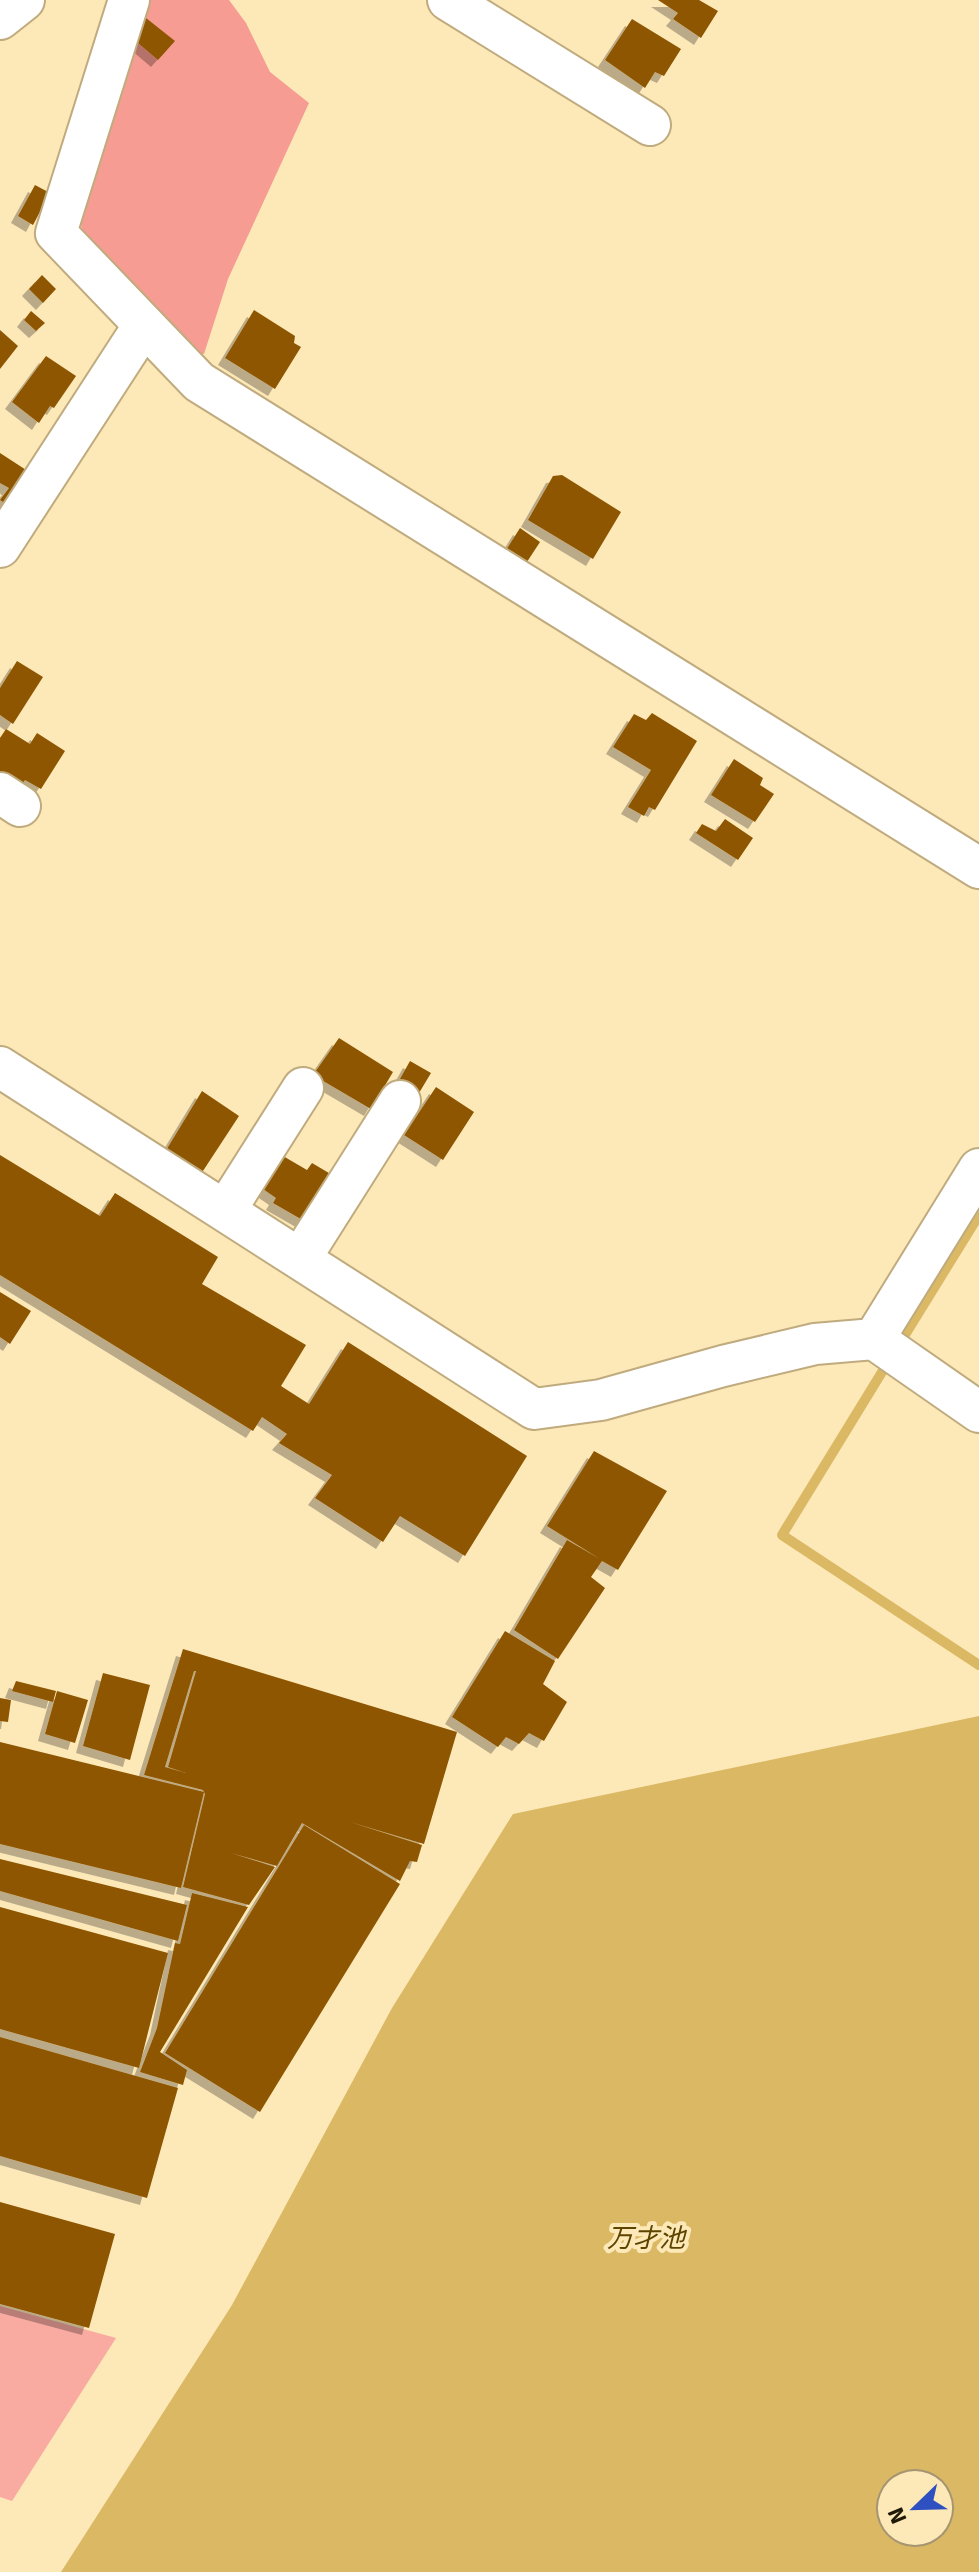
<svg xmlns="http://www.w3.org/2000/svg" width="979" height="2572" font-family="Signika,'Noto Sans JP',sans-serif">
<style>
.green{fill:#f9aaa1}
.forest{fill:#f79c92}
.water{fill:#dbb864;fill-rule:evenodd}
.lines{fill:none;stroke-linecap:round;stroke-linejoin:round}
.stream{stroke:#dbb864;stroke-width:10}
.building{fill:#8e5603;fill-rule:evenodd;filter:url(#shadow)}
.minor-casing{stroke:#c0ab7e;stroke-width:44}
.minor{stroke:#fff;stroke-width:40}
.labels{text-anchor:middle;stroke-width:8;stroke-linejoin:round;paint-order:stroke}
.water-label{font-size:26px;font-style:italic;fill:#5d4500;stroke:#fde8b8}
</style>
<defs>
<filter id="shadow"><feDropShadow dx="-7" dy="7" stdDeviation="0" flood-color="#0004"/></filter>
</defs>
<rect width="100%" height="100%" fill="#fde8b8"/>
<path class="green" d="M 0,2306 L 116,2338 L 12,2501 L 0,2497 Z"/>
<path class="forest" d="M 143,0 L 229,0 L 246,23 L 270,72 L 309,103 L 228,279 L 204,354 L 182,354 L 84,244 L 77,199 Z"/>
<path class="water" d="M 979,1716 L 979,2572 L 61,2572 L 232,2305 L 392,2008 L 513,1814 ZM 891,2484 L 939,2484 L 939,2532 L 891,2532 Z"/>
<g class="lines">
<path class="stream" d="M 898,1346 L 979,1215
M 890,1359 L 782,1535 L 979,1665"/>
</g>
<path class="building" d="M 658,0 L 699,0 L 718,11 L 701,38 L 673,19 L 678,13 Z
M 146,18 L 175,41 L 158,60 L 131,37 Z
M 632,19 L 681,49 L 664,76 L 655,72 L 645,88 L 605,60 Z
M 35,185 L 50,193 L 33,225 L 18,216 Z
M 42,275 L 56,289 L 43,303 L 29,289 Z
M 254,310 L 295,336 L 294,343 L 301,347 L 275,389 L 225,358 Z
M 31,311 L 45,323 L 36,331 L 24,320 Z
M 0,330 L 18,346 L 0,369 Z
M 46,356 L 76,376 L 54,408 L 50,406 L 39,423 L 12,402 Z
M 0,453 L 40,479 L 18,512 L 0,500 L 9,488 L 0,483 Z
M 562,475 L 621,512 L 593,559 L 528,520 L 553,476 Z
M 520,528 L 540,542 L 523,568 L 503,555 Z
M 17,661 L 43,677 L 13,724 L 0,715 L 0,688 Z
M 652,713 L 697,741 L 655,810 L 649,807 L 644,816 L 628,807 L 651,770 L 613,747 L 634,714 L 646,720 Z
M 6,729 L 30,744 L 37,733 L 65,751 L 41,789 L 25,780 L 20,787 L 0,782 L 0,738 Z
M 734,759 L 763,778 L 760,785 L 774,794 L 755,822 L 711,795 Z
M 725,819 L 753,838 L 738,860 L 696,833 L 702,824 L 716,831 Z
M 339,1038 L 393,1072 L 371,1109 L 313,1075 Z
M 410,1061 L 431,1073 L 416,1098 L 396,1086 Z
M 436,1087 L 474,1112 L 443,1160 L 404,1135 Z
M 202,1091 L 239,1116 L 201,1174 L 165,1152 Z
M 0,1155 L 100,1216 L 115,1193 L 218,1257 L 202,1284 L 306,1345 L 281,1386 L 309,1404 L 348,1342 L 527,1456 L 465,1556 L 400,1516 L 383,1542 L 315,1498 L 332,1475 L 279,1443 L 287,1434 L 262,1417 L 253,1431 L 0,1275 Z
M 283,1156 L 307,1170 L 312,1163 L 334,1176 L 306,1222 L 273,1203 L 276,1198 L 263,1189 Z
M 0,1292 L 31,1311 L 10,1344 L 0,1337 Z
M 594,1451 L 667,1491 L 618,1570 L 602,1561 L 591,1577 L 605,1588 L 558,1659 L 514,1630 L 567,1540 L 600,1559 L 547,1526 Z
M 505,1631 L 555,1661 L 543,1684 L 567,1702 L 544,1741 L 529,1733 L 519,1744 L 506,1737 L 498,1747 L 452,1717 Z
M 183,1649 L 457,1732 L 424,1844 L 350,1822 L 422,1845 L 417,1862 L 410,1861 L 400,1881 L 302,1823 L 277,1866 L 231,1853 L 275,1867 L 249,1905 L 183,1887 L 205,1794 L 203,1790 L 144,1775 ZM 194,1671 L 196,1671 L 168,1767 L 186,1773 L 165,1767 Z
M 103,1673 L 150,1685 L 130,1760 L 83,1746 Z
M 16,1681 L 56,1691 L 53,1702 L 12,1691 Z
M 57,1691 L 88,1700 L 75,1743 L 45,1734 Z
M 0,1698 L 11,1700 L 8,1722 L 0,1721 Z
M 0,1742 L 204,1792 L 181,1888 L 0,1844 Z
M 304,1825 L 400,1884 L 260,2112 L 165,2053 Z
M 0,1859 L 187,1905 L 178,1941 L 0,1891 Z
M 192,1893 L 248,1907 L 160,2052 L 187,2070 L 183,2085 L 140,2072 L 157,2028 L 175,1943 L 180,1944 Z
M 0,1907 L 168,1953 L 139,2068 L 0,2029 Z
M 0,2037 L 178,2088 L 147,2198 L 0,2156 Z
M 0,2202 L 115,2234 L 89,2328 L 0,2304 Z"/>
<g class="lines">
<g class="minor-casing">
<path id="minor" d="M 129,0 L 56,233 L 199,382 L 979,868
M 448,0 L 650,125
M 0,19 L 24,0
M 0,547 L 144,325
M 0,793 L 20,806
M 0,1067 L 534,1409 L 601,1400 L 723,1366 L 815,1344 L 874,1339 L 979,1412
M 225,1211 L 303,1088
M 300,1259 L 400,1101
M 874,1339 L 979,1169"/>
</g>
<use href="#minor" class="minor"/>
</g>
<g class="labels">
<g class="water-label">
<text x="646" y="2247">万才池</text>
</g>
</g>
<g transform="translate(915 2508) rotate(247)"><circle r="38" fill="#fde8b8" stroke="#a59571" stroke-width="2"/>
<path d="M0-6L14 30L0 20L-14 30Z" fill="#2f50c0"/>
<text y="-12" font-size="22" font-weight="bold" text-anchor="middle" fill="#201907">N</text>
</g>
</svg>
